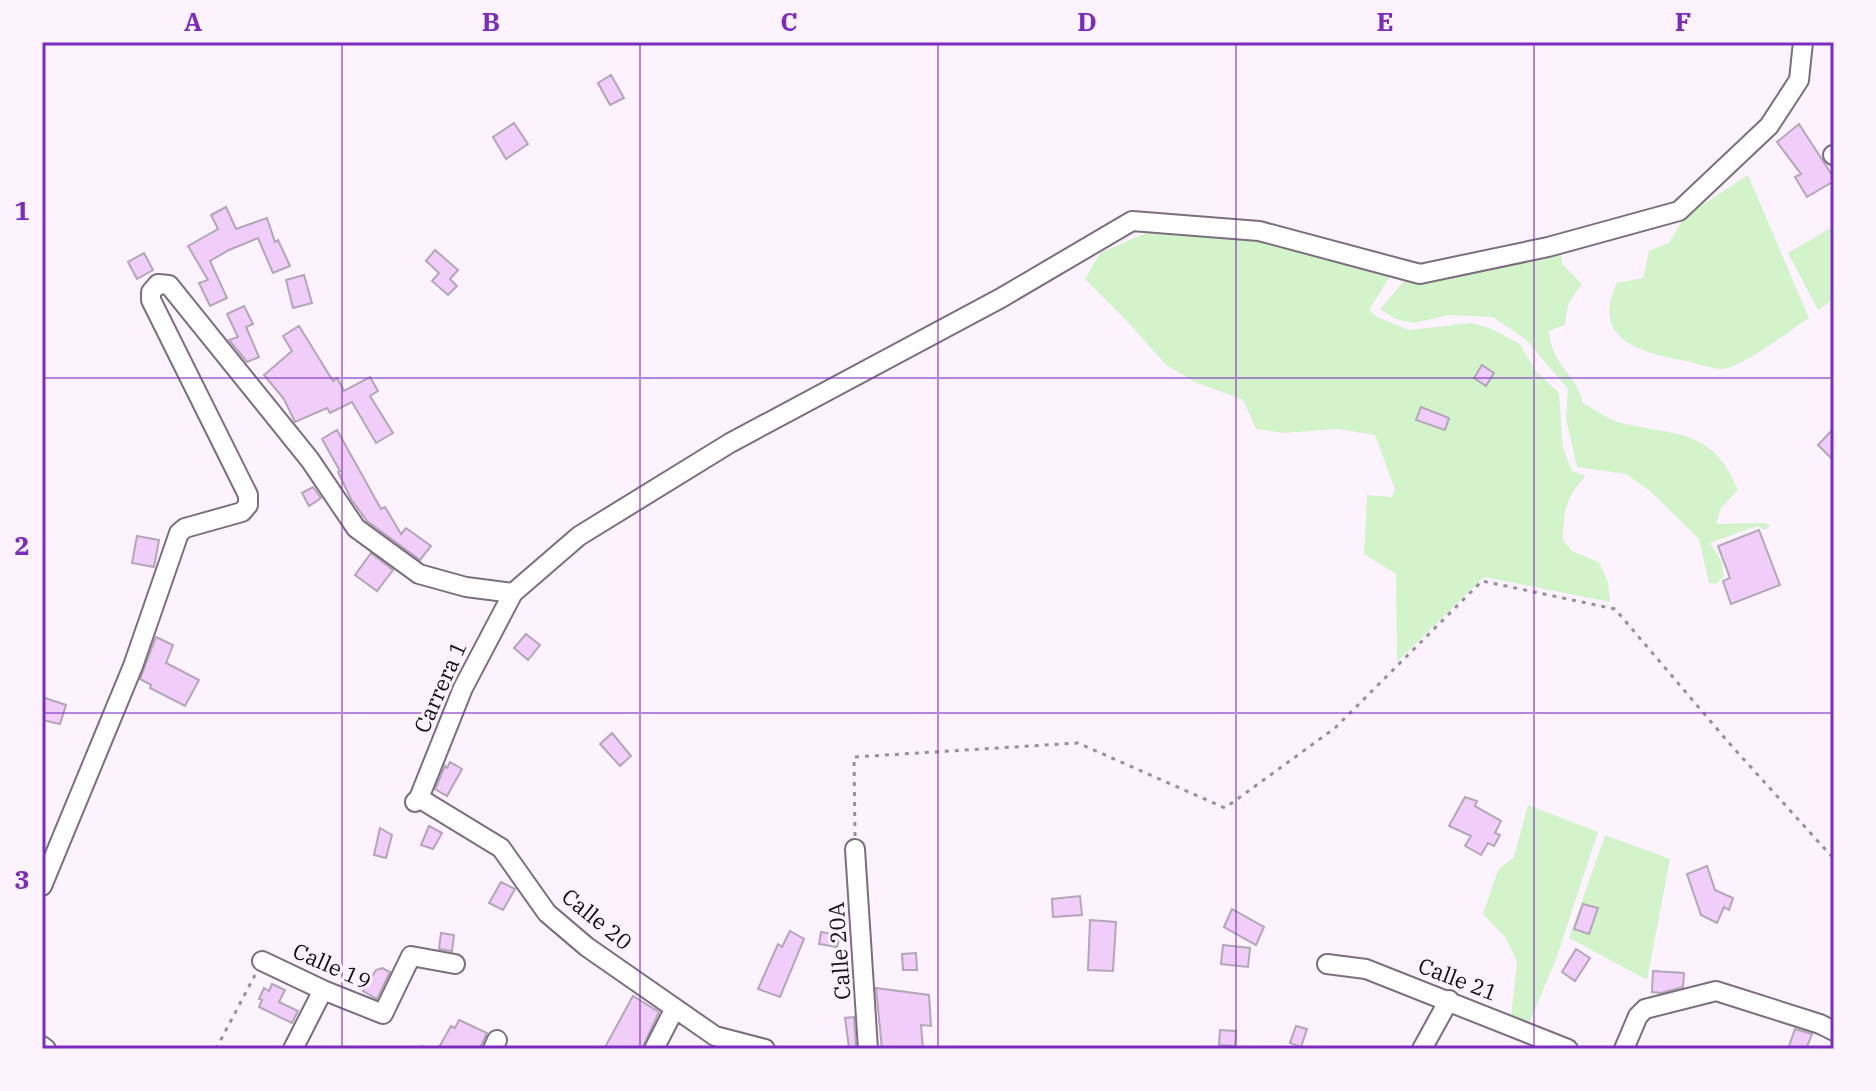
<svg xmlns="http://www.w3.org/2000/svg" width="1876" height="1091" font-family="'IBM Plex Serif',serif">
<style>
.green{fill:#d3f3cb}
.building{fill:#f0cef9;stroke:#b3a6b7;stroke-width:2}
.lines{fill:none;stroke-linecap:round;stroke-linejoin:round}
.street-casing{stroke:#7b6e7e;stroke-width:22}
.path{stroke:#979099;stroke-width:3;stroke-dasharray:4 6;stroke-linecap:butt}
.street{stroke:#fff;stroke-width:18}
.grid{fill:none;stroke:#7b2cbf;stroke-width:2;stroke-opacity:0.55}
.labels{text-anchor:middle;stroke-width:6;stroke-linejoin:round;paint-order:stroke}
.street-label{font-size:22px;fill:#141016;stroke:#fcf3fe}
.neatline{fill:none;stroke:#7b2cbf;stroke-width:3}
.grid-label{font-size:26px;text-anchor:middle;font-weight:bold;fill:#7b2cbf}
</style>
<rect width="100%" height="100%" fill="#fcf3fe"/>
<path class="green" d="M 1748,175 L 1809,318 C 1791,330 1744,366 1723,369 C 1713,370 1697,363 1686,361 C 1642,353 1589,340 1617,283 L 1643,278 L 1649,251 L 1669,243 L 1685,216 Z
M 1834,226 L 1834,299 L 1818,310 L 1788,253 Z
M 1146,233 L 1237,238 L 1291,248 L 1391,275 L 1369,310 L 1377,317 L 1409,330 L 1471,323 L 1490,328 L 1520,344 L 1535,370 L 1559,393 L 1563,448 L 1572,471 L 1586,476 C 1565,498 1564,510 1563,540 L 1572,551 L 1599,562 L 1608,582 L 1610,602 L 1484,577 L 1397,662 L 1396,574 L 1364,554 L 1367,495 L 1392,497 L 1395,490 L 1375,435 L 1337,429 L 1284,433 L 1256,429 L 1243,400 L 1197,383 L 1166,365 L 1126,320 L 1085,279 L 1100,253 Z
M 1561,252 L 1562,264 L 1582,284 L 1568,304 L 1565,325 L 1549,331 C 1552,367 1575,371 1583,403 C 1595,409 1608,420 1622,423 C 1676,436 1713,428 1738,490 L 1721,508 L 1716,524 L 1763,523 L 1771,525 L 1765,530 L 1757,526 L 1710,543 L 1721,560 L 1724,576 L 1716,584 L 1709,583 L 1699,539 L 1650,491 L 1626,474 L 1577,467 L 1566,419 L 1568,389 L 1526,340 L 1493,317 L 1449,315 L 1414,323 L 1395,319 L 1380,309 L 1406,279 Z
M 1528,805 L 1598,832 L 1556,959 L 1528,1026 L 1511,1018 L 1517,962 L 1506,938 L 1483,914 L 1498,870 L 1514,857 Z
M 1605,835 L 1670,859 L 1647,980 L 1569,938 Z"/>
<path class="building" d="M 611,75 L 624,98 L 610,105 L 598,83 Z
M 514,123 L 528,144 L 506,159 L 493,137 Z
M 1799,124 L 1834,178 L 1834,181 L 1807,197 L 1795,177 L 1801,174 L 1777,142 Z
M 226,207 L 236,229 L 267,218 L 275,242 L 278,240 L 290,266 L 273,273 L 258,238 L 229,250 L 210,261 L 227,298 L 210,306 L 199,283 L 208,280 L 188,246 L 218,229 L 211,215 Z
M 435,250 L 458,270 L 450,279 L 457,286 L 448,295 L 432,281 L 439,273 L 426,261 Z
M 144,253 L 153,270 L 137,279 L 128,262 Z
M 304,275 L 312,303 L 293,308 L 286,280 Z
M 244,306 L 253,324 L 246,327 L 259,357 L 247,362 L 229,340 L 238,337 L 227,314 Z
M 299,326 L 333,381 L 337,378 L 344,391 L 370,377 L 378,391 L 370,396 L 393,433 L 376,443 L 352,402 L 330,413 L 327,408 L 295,422 L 284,399 L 264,375 L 292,351 L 283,336 Z
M 1482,365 L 1494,373 L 1486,386 L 1474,378 Z
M 1421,407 L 1449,418 L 1445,430 L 1416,420 Z
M 1834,428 L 1834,461 L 1818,445 Z
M 337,430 L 381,509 L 385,507 L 401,534 L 406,528 L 431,546 L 420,560 L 367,521 L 351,499 L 338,472 L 340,471 L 322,439 Z
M 313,487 L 321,498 L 309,506 L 302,493 Z
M 1759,530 L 1780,585 L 1731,604 L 1723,581 L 1730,578 L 1718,546 Z
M 137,536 L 159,540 L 154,567 L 132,563 Z
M 371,553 L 393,570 L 377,591 L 355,575 Z
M 526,634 L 540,645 L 528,660 L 514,648 Z
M 156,637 L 173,645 L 166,663 L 199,680 L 185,706 L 150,688 L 151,685 L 140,679 Z
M 42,697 L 66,705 L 60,724 L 42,720 Z
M 612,733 L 631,756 L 620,766 L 600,744 Z
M 450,762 L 462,769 L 447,796 L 435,789 L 445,766 L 447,768 Z
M 1465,797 L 1477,801 L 1475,806 L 1501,821 L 1495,833 L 1500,835 L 1494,846 L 1488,843 L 1481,855 L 1465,846 L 1471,836 L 1449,826 Z
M 429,826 L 442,833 L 433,849 L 421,845 Z
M 380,828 L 392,835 L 386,858 L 374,855 Z
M 1707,866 L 1715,890 L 1733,898 L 1729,910 L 1724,907 L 1717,923 L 1701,915 L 1687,874 Z
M 501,882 L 515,889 L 503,910 L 489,903 Z
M 1080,896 L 1082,915 L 1053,917 L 1052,899 Z
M 1583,904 L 1598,908 L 1589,934 L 1574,929 Z
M 1232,909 L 1264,927 L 1256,945 L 1224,927 Z
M 1090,920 L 1116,922 L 1113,971 L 1088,970 Z
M 790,931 L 804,939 L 780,997 L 758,989 L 778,944 L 782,947 Z
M 821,932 L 840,935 L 837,947 L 819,944 Z
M 441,933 L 454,935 L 452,951 L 439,949 Z
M 1223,945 L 1250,948 L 1248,967 L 1221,964 Z
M 1576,949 L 1590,958 L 1575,981 L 1562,972 Z
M 916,953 L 917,970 L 903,970 L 902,954 Z
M 382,968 L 390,972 L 377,999 L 363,991 L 376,970 Z
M 1653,971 L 1684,973 L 1683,987 L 1661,993 L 1652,992 Z
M 272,984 L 285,990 L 279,1002 L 298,1011 L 292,1023 L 259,1007 L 262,1000 L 259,999 L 264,988 L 269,991 Z
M 876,988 L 929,995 L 931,1026 L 921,1025 L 923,1049 L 882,1049 Z
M 633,996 L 659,1012 L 642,1049 L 604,1049 Z
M 854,1017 L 856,1047 L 849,1048 L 845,1018 Z
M 459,1020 L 487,1033 L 480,1048 L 438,1049 L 451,1026 L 455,1028 Z
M 1296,1026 L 1307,1029 L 1301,1047 L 1290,1043 Z
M 1795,1029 L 1812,1034 L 1806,1049 L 1788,1049 Z
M 1220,1030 L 1236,1031 L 1235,1046 L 1219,1045 Z"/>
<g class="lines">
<g class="street-casing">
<path id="street" d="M 1833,155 L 1834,155
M 419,798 L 501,848 L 547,913 L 587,947 L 715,1036 L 765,1049
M 415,802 L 419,798 L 463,688 L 513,593 L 579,536 L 730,443 L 1001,298 L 1132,221 L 1259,231 L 1420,274 L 1548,247 L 1679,211 L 1769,126 L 1799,80 L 1803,42
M 855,849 L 868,1049
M 42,886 L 133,666 L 179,533 L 185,528 L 242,512 L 248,505 L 248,495 L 151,300 L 151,292 L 158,284 L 169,285 L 310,460 L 356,528 L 419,574 L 466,587 L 513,593
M 262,961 L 323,990 L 383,1014 L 411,956 L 455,964
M 1327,964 L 1366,969 L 1568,1049
M 42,1046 L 46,1049
M 293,1049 L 323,990
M 493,1049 L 497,1040
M 654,1049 L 675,1008
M 1422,1049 L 1449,1000
M 1624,1049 L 1638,1016 L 1645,1009 L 1716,991 L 1820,1024 L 1834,1031"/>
</g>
<path class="path" d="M 855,836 L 854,757 L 1078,743 L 1225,808 L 1335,728 L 1482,581 L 1615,609 L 1729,743 L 1834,859
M 216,1049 L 255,975
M 421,1049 L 424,1042"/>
<use href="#street" class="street"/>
</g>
<path class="grid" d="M 342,42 L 342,1049M 640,42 L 640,1049M 938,42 L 938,1049M 1236,42 L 1236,1049M 1534,42 L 1534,1049M 42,378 L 1834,378M 42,713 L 1834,713"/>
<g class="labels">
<g class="street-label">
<text transform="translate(440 687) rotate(-66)" y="8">Carrera 1</text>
<text transform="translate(597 919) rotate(39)" y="8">Calle 20</text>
<text transform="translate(839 951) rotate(-94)" y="8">Calle 20A</text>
<text transform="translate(332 966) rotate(24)" y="8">Calle 19</text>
<text transform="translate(1458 979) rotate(21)" y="8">Calle 21</text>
</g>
</g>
<rect width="1876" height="1091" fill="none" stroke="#fcf3fe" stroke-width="88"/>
<rect x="44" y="44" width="1788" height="1003" class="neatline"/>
<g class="grid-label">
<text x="193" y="31">A</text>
<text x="491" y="31">B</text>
<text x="789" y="31">C</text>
<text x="1087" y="31">D</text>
<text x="1385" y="31">E</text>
<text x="1683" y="31">F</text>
<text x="22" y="220">1</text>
<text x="22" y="555">2</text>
<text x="22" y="889">3</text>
</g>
</svg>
